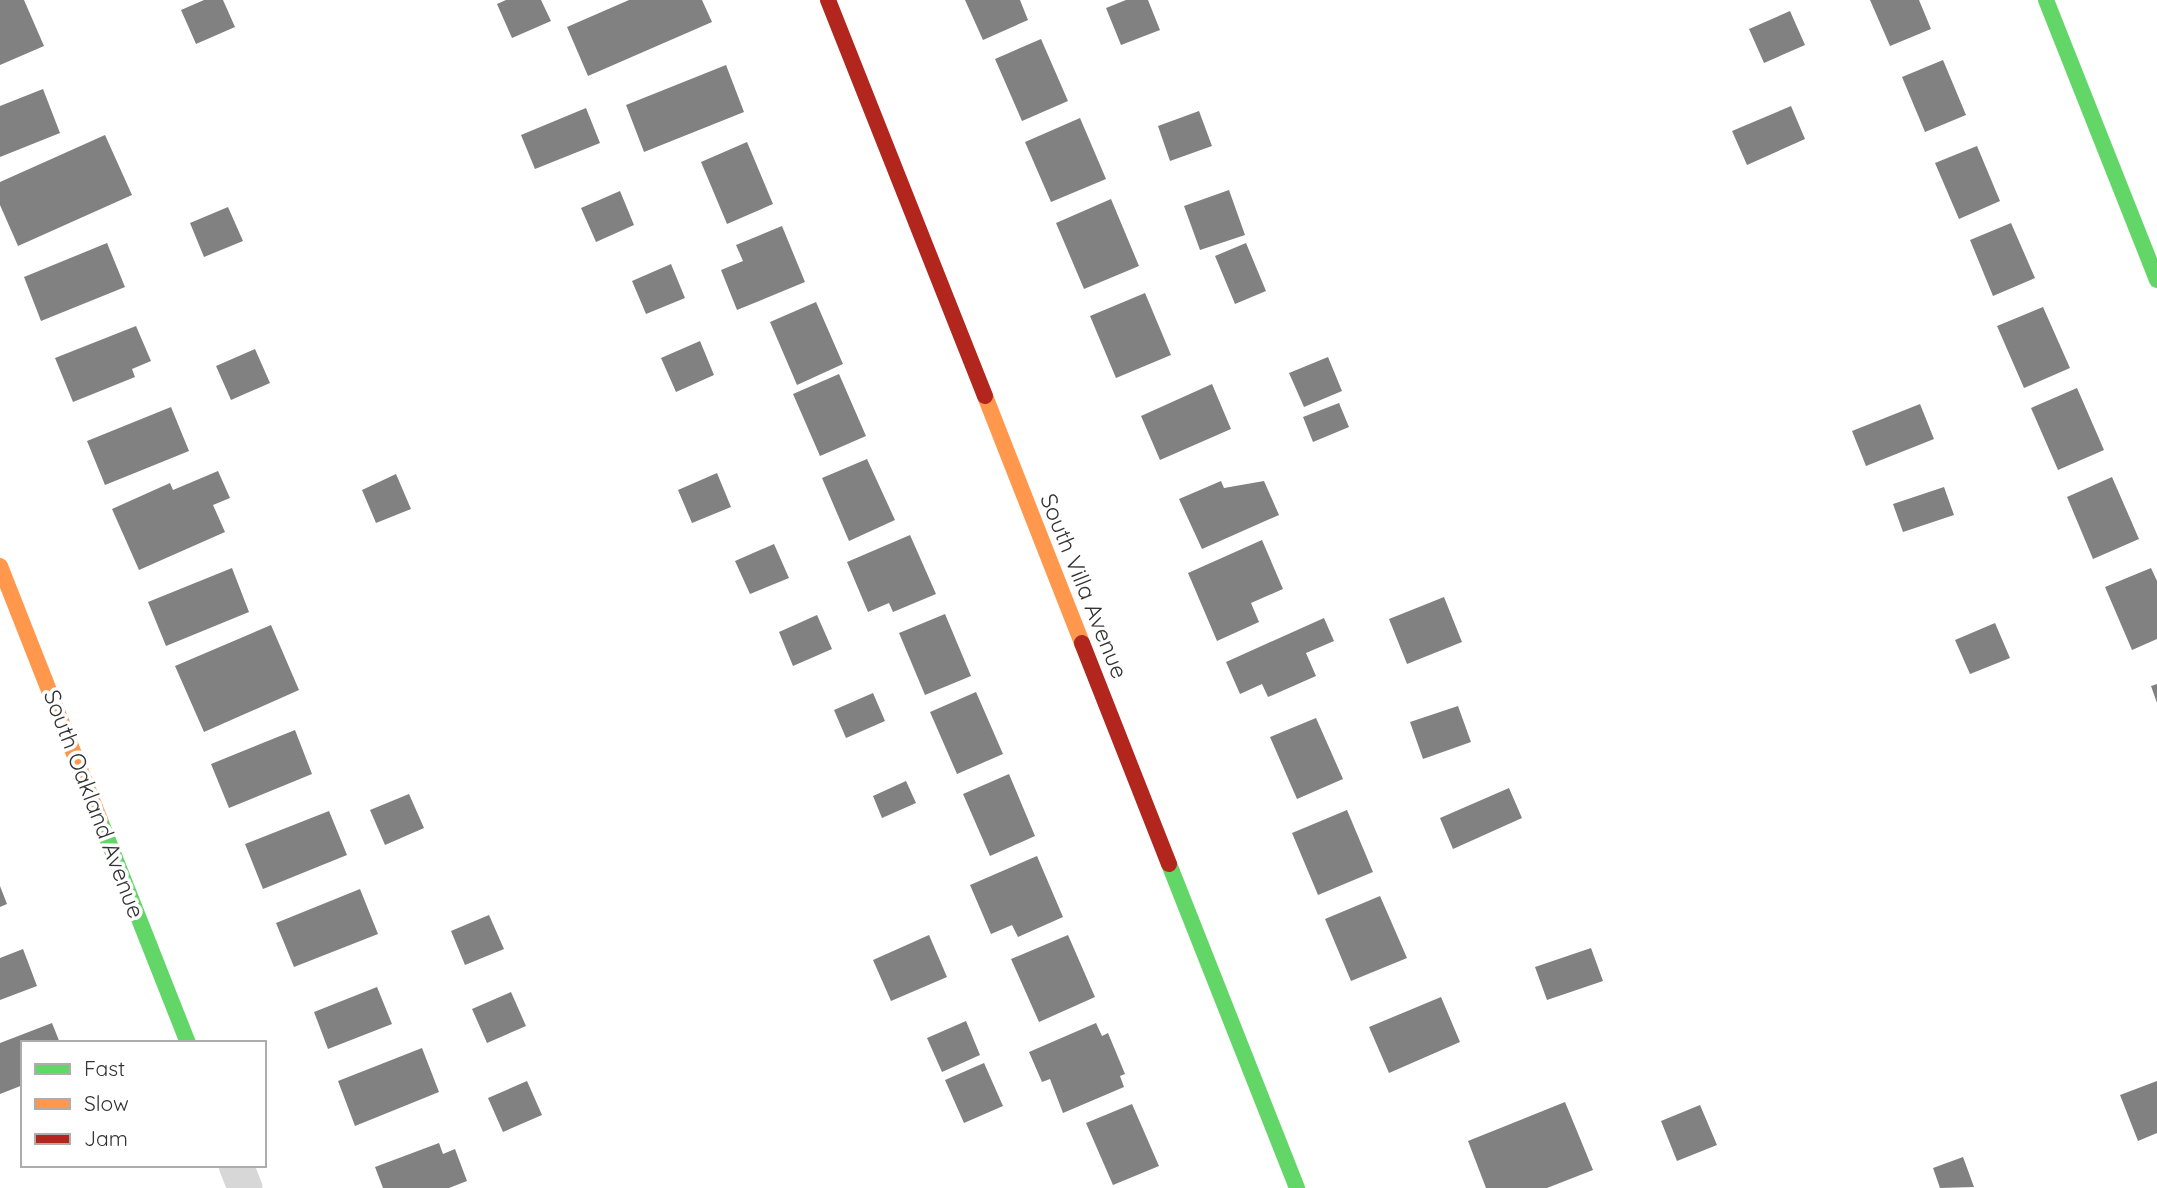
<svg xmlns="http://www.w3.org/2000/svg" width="2157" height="1188" font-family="Quicksand,sans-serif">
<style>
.building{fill:#818181}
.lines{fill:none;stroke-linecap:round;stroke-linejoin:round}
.street{stroke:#d7d7d7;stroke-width:35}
.fast{stroke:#63d668;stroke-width:16}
.slow{stroke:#ff974d;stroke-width:16}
.jam{stroke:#b3261e;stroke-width:16}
.labels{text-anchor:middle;stroke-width:7;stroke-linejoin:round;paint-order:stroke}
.street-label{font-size:23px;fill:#333;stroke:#fff}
</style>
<rect width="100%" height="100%" fill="#fff"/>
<path class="building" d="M 0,0 L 24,0 L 44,46 L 0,65 Z
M 204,0 L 223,0 L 235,27 L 196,44 L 181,10 Z
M 506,0 L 541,0 L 551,21 L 512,38 L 497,4 Z
M 629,0 L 702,0 L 712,22 L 588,76 L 567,27 Z
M 965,0 L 1020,0 L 1028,20 L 983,40 Z
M 1126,0 L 1148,0 L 1160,30 L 1121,45 L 1106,8 Z
M 1870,0 L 1919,0 L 1931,29 L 1890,46 Z
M 1790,11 L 1805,45 L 1764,63 L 1749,29 Z
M 1041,39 L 1068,101 L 1022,121 L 995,59 Z
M 1943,60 L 1966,115 L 1925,132 L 1902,77 Z
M 726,65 L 744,112 L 644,152 L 626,105 Z
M 43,89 L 60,133 L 0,157 L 0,106 Z
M 1791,106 L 1805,139 L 1747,165 L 1732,131 Z
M 586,108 L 600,143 L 535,169 L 521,135 Z
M 1199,111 L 1212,146 L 1170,161 L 1158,126 Z
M 1080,118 L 1106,179 L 1051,202 L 1025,142 Z
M 105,135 L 132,195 L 18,246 L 0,205 L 0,182 Z
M 747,142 L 773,204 L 727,224 L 701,162 Z
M 1977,146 L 2000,201 L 1959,219 L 1935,163 Z
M 1229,190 L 1245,235 L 1200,250 L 1184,206 Z
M 620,191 L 634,225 L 596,242 L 581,208 Z
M 1111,199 L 1139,266 L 1084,289 L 1056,223 Z
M 228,207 L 243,241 L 204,257 L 190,223 Z
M 2011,223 L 2035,278 L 1993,296 L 1970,240 Z
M 782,226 L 805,282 L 737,310 L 721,270 L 743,261 L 736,245 Z
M 107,243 L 125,287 L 41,321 L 24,277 Z
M 1246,243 L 1266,291 L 1235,304 L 1215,256 Z
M 671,264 L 685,298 L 646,314 L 632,281 Z
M 1145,293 L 1171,355 L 1116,378 L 1090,316 Z
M 816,302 L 843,364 L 797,385 L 770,322 Z
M 2043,307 L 2070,368 L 2024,388 L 1997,326 Z
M 136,326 L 151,361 L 132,369 L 135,377 L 73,402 L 55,358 Z
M 700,341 L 714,375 L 676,392 L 661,358 Z
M 255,349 L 270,383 L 231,400 L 216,366 Z
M 1328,357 L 1342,391 L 1304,407 L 1289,373 Z
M 839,374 L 866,436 L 820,456 L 793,394 Z
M 1212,384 L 1231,429 L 1160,460 L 1141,416 Z
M 2077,388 L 2104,450 L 2058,470 L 2031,408 Z
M 1339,403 L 1349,427 L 1313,442 L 1303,417 Z
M 1920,404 L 1934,439 L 1866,466 L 1852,431 Z
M 171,407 L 189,451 L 105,485 L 87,441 Z
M 867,459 L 895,520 L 849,541 L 822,478 Z
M 218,471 L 230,498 L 213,505 L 225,532 L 139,570 L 112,509 L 170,483 L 173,490 Z
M 717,473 L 731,507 L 692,523 L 678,490 Z
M 396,474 L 411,509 L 376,523 L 362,490 Z
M 2112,477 L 2139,539 L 2093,559 L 2067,497 Z
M 1221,481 L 1224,488 L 1264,481 L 1279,515 L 1202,549 L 1179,499 Z
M 1944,487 L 1954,515 L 1903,532 L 1893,504 Z
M 910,535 L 936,594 L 893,612 L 889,603 L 868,612 L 847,562 Z
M 1262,540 L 1283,589 L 1251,603 L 1259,622 L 1217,641 L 1188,573 Z
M 774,544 L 789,578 L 750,594 L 735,561 Z
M 232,568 L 249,612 L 166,646 L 148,602 Z
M 2151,568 L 2157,581 L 2157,639 L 2132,650 L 2105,587 Z
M 1444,597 L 1462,642 L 1407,664 L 1389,619 Z
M 945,614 L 971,676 L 925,695 L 899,633 Z
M 817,615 L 832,649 L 793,666 L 779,632 Z
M 1324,618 L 1334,641 L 1306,653 L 1316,676 L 1268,697 L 1262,684 L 1240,694 L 1226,662 Z
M 1995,623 L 2010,658 L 1970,674 L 1955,640 Z
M 271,625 L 299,690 L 204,732 L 175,666 Z
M 2157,684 L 2157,703 L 2151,686 Z
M 976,692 L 1003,754 L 957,774 L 930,712 Z
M 873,693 L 885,721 L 846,738 L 834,710 Z
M 1458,706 L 1471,742 L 1423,759 L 1410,722 Z
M 1316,718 L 1343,779 L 1297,799 L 1270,737 Z
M 295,730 L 312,774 L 229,808 L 211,764 Z
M 1009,774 L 1035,836 L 990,856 L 963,794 Z
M 906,781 L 916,803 L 882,818 L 873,796 Z
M 1509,788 L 1522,818 L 1453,849 L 1440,818 Z
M 409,794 L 424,828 L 385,845 L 370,810 Z
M 1347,810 L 1373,872 L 1318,895 L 1292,833 Z
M 329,811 L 347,855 L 263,889 L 245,844 Z
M 1037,856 L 1063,917 L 1018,937 L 1012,925 L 991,934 L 970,885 Z
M 0,886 L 7,904 L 0,907 Z
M 360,889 L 378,934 L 294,967 L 276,923 Z
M 1380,896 L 1407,958 L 1351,981 L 1325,919 Z
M 489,915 L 504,949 L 465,965 L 451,931 Z
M 929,935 L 947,977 L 891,1001 L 873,960 Z
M 1068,935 L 1095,997 L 1039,1022 L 1011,959 Z
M 1591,948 L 1603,981 L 1547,1000 L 1535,967 Z
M 23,949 L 37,986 L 0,1000 L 0,958 Z
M 377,987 L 392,1024 L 328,1049 L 314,1012 Z
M 511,992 L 526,1026 L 487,1043 L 472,1009 Z
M 1441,997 L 1460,1042 L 1389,1073 L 1369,1027 Z
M 966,1021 L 980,1055 L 942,1072 L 927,1038 Z
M 52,1023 L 60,1043 L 23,1043 L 23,1085 L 0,1094 L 0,1043 Z
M 1096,1023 L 1102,1036 L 1108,1033 L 1125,1074 L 1120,1076 L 1124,1087 L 1063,1113 L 1050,1079 L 1042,1082 L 1029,1052 Z
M 422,1048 L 439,1092 L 355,1126 L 338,1081 Z
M 984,1063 L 1003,1106 L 964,1123 L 945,1080 Z
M 527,1081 L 542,1115 L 503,1132 L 488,1098 Z
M 2157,1081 L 2157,1133 L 2138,1141 L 2120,1095 Z
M 1565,1102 L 1593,1170 L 1547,1188 L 1486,1188 L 1468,1141 Z
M 1132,1104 L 1159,1166 L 1113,1185 L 1086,1123 Z
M 1700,1105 L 1717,1145 L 1677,1161 L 1661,1121 Z
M 439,1143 L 443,1154 L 455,1149 L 467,1181 L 449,1188 L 383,1188 L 375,1167 Z
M 1963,1157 L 1974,1187 L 1940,1188 L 1933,1168 Z"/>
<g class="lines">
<path class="street" d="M 236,1165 L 245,1188"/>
<path class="fast" d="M 2046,0 L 2157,280
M 100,820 L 188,1043
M 1169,864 L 1297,1188"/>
<path class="slow" d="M 985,396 L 1082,643
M 0,566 L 100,820"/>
<path class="jam" d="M 828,0 L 985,396
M 1082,643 L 1169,864"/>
</g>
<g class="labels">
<g class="street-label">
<text transform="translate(1084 586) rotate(68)" y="8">South Villa Avenue</text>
<text transform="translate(94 804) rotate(69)" y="8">South Oakland Avenue</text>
</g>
</g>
<rect x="21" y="1041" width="245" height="126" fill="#ffffff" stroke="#adadad" stroke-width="2"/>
<rect x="35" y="1064" width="35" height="10" fill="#63d668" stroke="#adadad" stroke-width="2"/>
<text x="84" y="1076" font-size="21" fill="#333333">Fast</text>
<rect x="35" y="1099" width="35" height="10" fill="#ff974d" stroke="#adadad" stroke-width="2"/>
<text x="84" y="1111" font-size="21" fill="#333333">Slow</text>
<rect x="35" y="1134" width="35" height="10" fill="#b3261e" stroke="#adadad" stroke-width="2"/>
<text x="84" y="1146" font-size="21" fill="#333333">Jam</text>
</svg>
